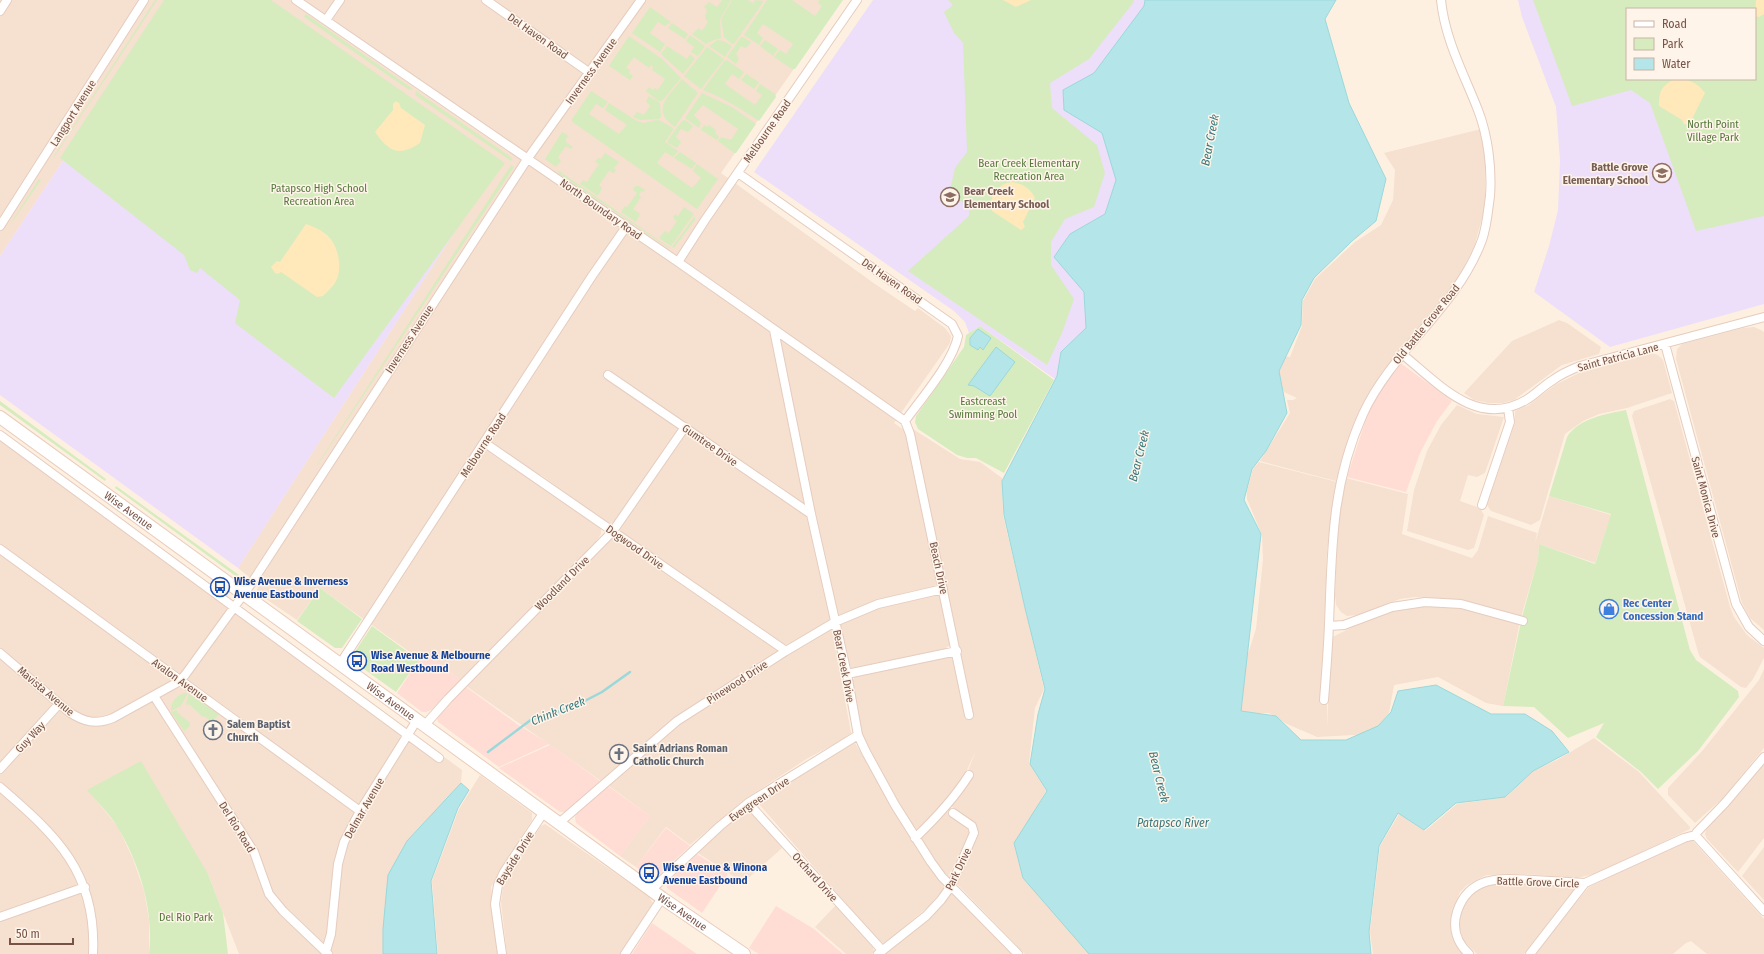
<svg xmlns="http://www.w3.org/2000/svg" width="1764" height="954" font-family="'Fira Sans Condensed',sans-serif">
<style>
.residential{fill:#f6e0cf}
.commercial{fill:#ffdcd4}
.education{fill:#eddefa;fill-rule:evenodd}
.green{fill:#d6ecbe;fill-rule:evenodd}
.sand{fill:#ffe8ba}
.water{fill:#b4e6e9;stroke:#9ad8db}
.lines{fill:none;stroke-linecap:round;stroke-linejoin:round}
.stream{stroke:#9ad8db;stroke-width:2.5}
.street-casing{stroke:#e5ccbf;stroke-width:10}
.secondary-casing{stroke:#eaccbb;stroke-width:14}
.street{stroke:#fff;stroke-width:8}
.secondary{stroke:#fff;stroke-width:12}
.labels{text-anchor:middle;stroke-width:3;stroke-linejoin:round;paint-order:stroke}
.street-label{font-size:11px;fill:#775246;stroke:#fff4e9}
.park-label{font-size:11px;fill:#53783b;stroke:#fff4e9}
.education-label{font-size:11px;font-weight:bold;fill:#785e54;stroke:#fff4e9;text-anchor:end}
.transit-label{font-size:11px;font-weight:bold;fill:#164399;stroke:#fff4e9;text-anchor:start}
.shop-label{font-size:11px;font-weight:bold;fill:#366cbe;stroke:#fff4e9;text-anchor:start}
.worship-label{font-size:11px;font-weight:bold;fill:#5b616d;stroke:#fff4e9;text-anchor:start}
.water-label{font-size:12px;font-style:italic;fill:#39797e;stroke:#fff4e9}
</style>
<rect width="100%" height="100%" fill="#fef0e1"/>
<path class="residential" d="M 0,0 L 169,0 L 0,256 Z
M 251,0 L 842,0 L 721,173 L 875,284 L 915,311 L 918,308 L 945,328 L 951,336 L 950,343 L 894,423 L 907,432 L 937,585 L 933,587 L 912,591 L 871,602 L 838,616 L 805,501 L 803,504 L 798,502 L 610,370 L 606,375 L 678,427 L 678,430 L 615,522 L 609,524 L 541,475 L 537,482 L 597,524 L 601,529 L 601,534 L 593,546 L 461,680 L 425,654 L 421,660 L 320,588 L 297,620 L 257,593 L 258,584 L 238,568 L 496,168 Z
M 1481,129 L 1485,157 L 1485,208 L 1474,247 L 1454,286 L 1424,322 L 1401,347 L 1370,392 L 1343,456 L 1336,481 L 1260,461 L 1290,413 L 1287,400 L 1293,400 L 1297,398 L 1284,392 L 1267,354 L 1290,357 L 1302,326 L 1303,301 L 1315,279 L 1355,242 L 1381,225 L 1393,200 L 1395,170 L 1384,153 Z
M 1559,320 L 1567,323 L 1601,347 L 1599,354 L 1562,365 L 1514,400 L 1503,403 L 1488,403 L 1474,400 L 1464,393 L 1512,341 Z
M 1754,327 L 1761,330 L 1764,332 L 1764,630 L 1750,618 L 1742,603 L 1676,359 L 1677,349 L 1682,344 L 1743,328 Z
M 1652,353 L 1658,355 L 1663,360 L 1672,393 L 1627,408 L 1599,414 L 1583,421 L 1565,434 L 1540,520 L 1531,525 L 1491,511 L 1487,505 L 1515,423 L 1515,411 L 1529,405 L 1555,385 L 1579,373 Z
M 1670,399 L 1674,401 L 1730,607 L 1734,617 L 1747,635 L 1764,648 L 1764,658 L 1753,679 L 1746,688 L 1741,687 L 1700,657 L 1698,652 L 1632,416 L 1634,411 Z
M 1457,405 L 1477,414 L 1504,417 L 1485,473 L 1477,477 L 1468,475 L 1460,501 L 1480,508 L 1484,515 L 1474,548 L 1468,550 L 1407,531 L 1414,490 L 1427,451 L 1441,425 Z
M 913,429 L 960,459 L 980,462 L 1002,478 L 1003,515 L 1044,689 L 1035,708 L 1029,763 L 1046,791 L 1016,841 L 1018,841 L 1092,954 L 1025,954 L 957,884 L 958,876 L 973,823 L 951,806 L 971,776 L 970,771 L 968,771 L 976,750 L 967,770 L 943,806 L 918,829 L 914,828 L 876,762 L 860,728 L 851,682 L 857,675 L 952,656 L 962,701 L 967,716 L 971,714 L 966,679 Z
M 0,432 L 462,770 L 461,783 L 407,841 L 383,929 L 383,954 L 239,954 L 208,874 L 88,790 L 118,827 L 133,859 L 144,891 L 149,920 L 149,954 L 0,954 Z
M 686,432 L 808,517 L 831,619 L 828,622 L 786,645 L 620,531 L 619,527 Z
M 1259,462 L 1337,482 L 1327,550 L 1322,692 L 1327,692 L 1327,728 L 1331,638 L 1371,617 L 1401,607 L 1428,603 L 1461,605 L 1520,621 L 1503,706 L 1486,703 L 1438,677 L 1394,685 L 1389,713 L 1372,734 L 1317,737 L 1287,724 L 1269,713 L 1234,714 L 1243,669 L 1256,629 L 1263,559 L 1262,535 L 1247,499 L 1247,491 L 1253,469 Z
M 1346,478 L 1408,494 L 1402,534 L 1472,558 L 1478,550 L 1488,516 L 1537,533 L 1535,543 L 1549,496 L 1611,515 L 1595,563 L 1539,544 L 1538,559 L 1521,617 L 1461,600 L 1415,597 L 1400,599 L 1357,615 L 1347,616 L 1341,612 L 1336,605 L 1335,596 L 1338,511 Z
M 612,537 L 619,538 L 778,651 L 692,706 L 655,734 L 621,765 L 601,781 L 466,686 Z
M 939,594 L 941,597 L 950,639 L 949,646 L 944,649 L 858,668 L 852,668 L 848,664 L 839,624 L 898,601 Z
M 832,628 L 851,733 L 840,741 L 808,758 L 745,799 L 690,845 L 666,827 L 636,867 L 620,856 L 650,816 L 609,786 L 678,724 L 733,688 Z
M 1764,669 L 1764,748 L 1724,797 L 1695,823 L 1668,795 L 1668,788 L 1703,750 L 1759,680 Z
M 1594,738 L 1639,772 L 1690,827 L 1690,829 L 1598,873 L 1577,878 L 1525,874 L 1487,875 L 1478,879 L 1467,885 L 1460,892 L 1451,917 L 1452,932 L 1456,943 L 1464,954 L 1373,954 L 1370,932 L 1380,846 L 1399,814 L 1425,831 L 1457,804 L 1506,797 L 1533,771 L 1557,760 Z
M 855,743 L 920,853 L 944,883 L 945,887 L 930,905 L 888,941 L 883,943 L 877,939 L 758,803 L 848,744 Z
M 1764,762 L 1764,838 L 1738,872 L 1707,839 L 1705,834 L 1706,830 Z
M 480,775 L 532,813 L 532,820 L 491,887 L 498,954 L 438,954 L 432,881 L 459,809 Z
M 748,808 L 782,848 L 744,882 L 742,882 L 698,853 L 698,851 L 715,834 Z
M 946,811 L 971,830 L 949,876 L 944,873 L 919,836 Z
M 545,824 L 649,897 L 653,903 L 620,954 L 507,954 L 501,902 L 504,881 L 541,826 Z
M 1688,840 L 1693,841 L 1764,919 L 1764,954 L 1707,954 L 1691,941 L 1686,943 L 1673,954 L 1533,954 L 1589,887 L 1675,845 Z
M 1764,847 L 1764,900 L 1742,876 Z
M 1505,882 L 1579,886 L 1524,954 L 1477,954 L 1464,941 L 1459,927 L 1460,914 L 1466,902 L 1475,891 L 1486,884 Z
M 950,893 L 955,893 L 1013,954 L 882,954 Z
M 836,905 L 873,946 L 874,952 L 872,954 L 846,954 L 815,927 Z"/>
<path class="commercial" d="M 1399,362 L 1452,401 L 1437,421 L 1420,453 L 1406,492 L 1347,477 L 1370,407 Z
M 425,654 L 461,680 L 431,710 L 426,712 L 422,712 L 397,693 L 419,660 Z
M 466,687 L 517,724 L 549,744 L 499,767 L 438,722 L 437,718 L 439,713 Z
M 550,745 L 600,781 L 565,812 L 560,812 L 499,768 Z
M 608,786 L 650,816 L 620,856 L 576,823 L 575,818 L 576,812 Z
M 666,828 L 690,846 L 655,878 L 650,877 L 636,867 Z
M 697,854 L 728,874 L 702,913 L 667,888 L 667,884 L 671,879 Z
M 776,906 L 814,929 L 843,954 L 759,954 L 749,948 Z
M 652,923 L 697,954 L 632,954 Z"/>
<path class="education" d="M 169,0 L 496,168 L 238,568 L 0,395 L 0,256 Z
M 873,0 L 1145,0 L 1144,6 L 1094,73 L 1063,90 L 1064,110 L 1102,133 L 1116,180 L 1105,214 L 1070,234 L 1054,257 L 1084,292 L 1086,328 L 1061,352 L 1057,376 L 1055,379 L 980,326 L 969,333 L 965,322 L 954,311 L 754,172 Z
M 1518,0 L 1764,0 L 1764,304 L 1610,347 L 1534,292 L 1549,246 L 1558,210 L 1560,161 L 1556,107 L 1522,17 ZM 1627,9 L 1755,9 L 1755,79 L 1627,79 Z"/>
<path class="green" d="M 155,0 L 157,0 L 53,159 L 54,156 Z
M 164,0 L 271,0 L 505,163 L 334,398 L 235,323 L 240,300 L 200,268 L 197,273 L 190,270 L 184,255 L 60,158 Z
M 722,0 L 731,0 L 720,19 L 721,38 L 714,40 L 706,44 L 692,34 L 699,28 L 702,31 L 708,22 L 705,18 L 707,10 L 704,7 L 709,2 L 717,7 Z
M 732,0 L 748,0 L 757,6 L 753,3 L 755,0 L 764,1 L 734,44 L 732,44 L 724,37 L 721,19 Z
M 767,0 L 792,0 L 815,16 L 822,6 L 818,3 L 819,0 L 843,0 L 795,69 L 792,69 L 774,57 L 780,50 L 786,54 L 793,44 L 763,24 L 757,33 L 763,38 L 759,45 L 744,35 Z
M 948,0 L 1134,0 L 1133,3 L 1089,59 L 1050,83 L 1052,108 L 1097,145 L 1105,173 L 1094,207 L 1065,219 L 1051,242 L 1051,265 L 1074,299 L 1062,333 L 1047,365 L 908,271 L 969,216 L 969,206 L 949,194 L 955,168 L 967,152 L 963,43 L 954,33 L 944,12 L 953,5 Z
M 1533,0 L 1764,0 L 1764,216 L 1696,231 L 1650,103 L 1631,90 L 1572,106 ZM 1627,9 L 1755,9 L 1755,79 L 1627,79 Z
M 650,7 L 671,22 L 665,26 L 658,22 L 650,33 L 665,44 L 660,52 L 632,33 Z
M 306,14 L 413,89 L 409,90 L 304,17 Z
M 672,23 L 688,34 L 685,39 L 668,28 Z
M 690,35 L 705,46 L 698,56 L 691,52 L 694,47 L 686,41 Z
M 629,36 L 662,59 L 681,78 L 662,101 L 658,101 L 646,91 L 649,87 L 653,90 L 655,88 L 658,90 L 665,79 L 652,70 L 653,67 L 651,65 L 649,68 L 634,57 L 626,68 L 630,70 L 629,73 L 633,76 L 630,80 L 609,66 Z
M 741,37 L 743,37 L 751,42 L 746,48 L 741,46 L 736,54 L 739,59 L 736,64 L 727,57 Z
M 717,40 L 724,41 L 732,46 L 725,57 L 709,46 Z
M 765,40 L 778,49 L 773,56 L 760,46 Z
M 667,46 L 687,59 L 690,54 L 695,59 L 683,74 L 661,54 Z
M 707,47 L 724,59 L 701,89 L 684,76 Z
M 727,60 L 744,72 L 739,79 L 732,74 L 725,84 L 755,105 L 762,95 L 756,91 L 760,84 L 775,94 L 776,97 L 759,121 C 741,109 724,98 703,90 L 724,61 Z
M 746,74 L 759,82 L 754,89 L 741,80 Z
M 682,79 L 698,93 L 675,127 C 650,110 668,97 682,79 Z
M 416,91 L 512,158 L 511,161 L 415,95 Z
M 591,91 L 608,102 L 603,108 L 596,104 L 589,114 L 619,134 L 627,125 L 605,110 L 609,103 L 637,121 L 644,123 L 656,120 L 661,121 L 673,128 L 673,130 L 665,142 L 678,151 L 673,157 L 665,152 L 657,163 L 692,188 L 701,178 L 693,171 L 697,164 L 718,179 L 697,209 L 571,121 Z
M 702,93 L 732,107 L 756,124 L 736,153 L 734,153 L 718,141 L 721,137 L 731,140 L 738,129 L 703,105 L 694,115 L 701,123 L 699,128 L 685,118 Z
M 649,96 L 660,103 L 661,116 L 659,119 L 641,120 L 633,117 L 637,112 L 644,115 L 650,106 L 646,101 Z
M 685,120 L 693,126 L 688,132 L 681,129 L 676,137 L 681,142 L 677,148 L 668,143 L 668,140 L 682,121 Z
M 704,125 L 707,127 L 709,125 L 716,130 L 715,133 L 719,137 L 717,140 L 701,130 Z
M 562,132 L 569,136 L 566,139 L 566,142 L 573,147 L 571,149 L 566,146 L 558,157 L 561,161 L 556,167 L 545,159 Z
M 680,152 L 696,163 L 692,169 L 674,158 Z
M 605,153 L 619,162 L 614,168 L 616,170 L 614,173 L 609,171 L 599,185 L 602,188 L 598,196 L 580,184 L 583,180 L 587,182 L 599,164 L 595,162 L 598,158 L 601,159 Z
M 511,165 L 514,167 L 317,466 L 317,465 Z
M 559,171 L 670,248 L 670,249 L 558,173 Z
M 39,179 L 41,180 L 10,225 L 12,221 Z
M 635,186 L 639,186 L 645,190 L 644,192 L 641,191 L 639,195 L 641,197 L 633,209 L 640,214 L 636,222 L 621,212 L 625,206 L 627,207 L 637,193 L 633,190 Z
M 684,207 L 694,214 L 671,246 L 659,238 L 665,231 L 669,233 L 677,221 L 673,218 L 675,214 L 678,216 Z
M 695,216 L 695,220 L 674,248 L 672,247 Z
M 980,326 L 1054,380 L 1004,473 L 976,458 L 967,458 L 957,455 L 918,429 L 915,422 L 916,416 L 964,347 L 966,335 Z
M 0,401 L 106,479 L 105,481 L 0,405 Z
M 1626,410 L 1690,650 L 1696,660 L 1738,691 L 1739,697 L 1698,751 L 1658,789 L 1641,772 L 1596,737 L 1604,723 L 1568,738 L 1534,707 L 1503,706 L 1522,617 L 1538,559 L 1539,544 L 1595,564 L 1611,514 L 1549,496 L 1567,437 C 1579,418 1606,414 1626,410 Z
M 116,486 L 239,575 L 237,577 L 115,488 Z
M 320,588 L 362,619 L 342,648 L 335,648 L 297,621 Z
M 372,626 L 419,660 L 396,692 L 354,662 L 353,658 L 354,653 Z
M 184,693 L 188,693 L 181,706 L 171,711 C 171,701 176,696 184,693 Z
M 189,694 L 219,714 L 212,722 L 204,716 L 203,717 L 189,704 L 187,706 L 186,703 Z
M 177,710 L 177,712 L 190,723 L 190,726 L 184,731 L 171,712 Z
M 141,761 L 208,874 L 223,913 L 228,954 L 149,954 C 154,911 140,865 118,828 C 110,814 97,802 87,790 Z"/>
<path class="sand" d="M 1003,0 L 1031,0 L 1016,7 Z
M 1756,0 L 1764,0 L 1764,14 L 1759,17 L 1755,16 Z
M 1674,79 C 1688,79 1696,81 1705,93 L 1689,125 L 1684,124 L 1682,120 L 1659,106 C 1659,91 1661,87 1674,79 Z
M 396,101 L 399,103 L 401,108 L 425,125 L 420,143 C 399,157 389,152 375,132 L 393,110 L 393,104 Z
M 1012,182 C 1023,184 1030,188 1035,198 L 1023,222 L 1025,227 L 1021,230 L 992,211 C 988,196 997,184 1012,182 Z
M 306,224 C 326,231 336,239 339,261 C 340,266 339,274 337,279 C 334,286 328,291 323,296 L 317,297 L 281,272 L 278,274 L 275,273 L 271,267 L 277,261 L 280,262 Z"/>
<path class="water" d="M 1145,0 L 1336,0 L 1325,19 L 1349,103 L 1386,179 L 1376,221 L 1352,241 L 1314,278 L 1302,300 L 1301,325 L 1279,371 L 1287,413 L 1266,451 L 1252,469 L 1244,500 L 1261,534 L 1241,711 L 1276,716 L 1301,740 L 1346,740 L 1378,726 L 1391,712 L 1398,691 L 1436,685 L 1491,714 L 1525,714 L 1552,731 L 1569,752 L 1533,771 L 1505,797 L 1456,803 L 1424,830 L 1398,813 L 1379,846 L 1369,932 L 1371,954 L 1089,954 L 1023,878 L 1014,843 L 1047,791 L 1030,764 L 1038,714 L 1045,689 L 1025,608 L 1004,515 L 1002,481 L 1057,376 L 1061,352 L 1086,328 L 1084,292 L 1054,257 L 1070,234 L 1105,214 L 1116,180 L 1102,133 L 1064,110 L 1063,90 L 1094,73 L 1144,6 Z
M 978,329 L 991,338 L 983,350 L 980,347 L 978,350 L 970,345 L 970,338 Z
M 996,347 L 1015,362 L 990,396 L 974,386 L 968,385 Z
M 461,783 L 469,790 L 458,808 L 431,881 L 437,954 L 383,954 L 383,929 L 388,875 L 407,841 Z"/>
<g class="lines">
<path class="stream" d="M 488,752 L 532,719 L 573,707 L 602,692 L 630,672"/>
<g class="street-casing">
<path id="street" d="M 296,0 L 678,262 L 905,421
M 486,0 L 590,73
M 0,11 L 7,0
M 326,20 L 340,0
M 738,173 L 952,324 L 958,336 C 953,362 921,399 905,421
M 0,226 L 144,0
M 678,262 L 705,220 L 857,0
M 774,330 L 811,514 L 847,674 L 858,735 L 866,752 L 895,805 L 931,862 L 942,877 L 1018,954
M 1665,344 L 1736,604 L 1749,627 L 1764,641
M 1402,354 C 1438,383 1477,429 1526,400 C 1535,395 1543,386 1553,380 C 1561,374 1570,370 1580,366 L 1764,317
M 608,375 L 811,514
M 905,421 L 910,434 L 969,715
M 0,435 L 439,758
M 485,443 L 786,651
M 1482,505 L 1510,422 L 1508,408
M 0,549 L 360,811
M 1329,626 L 1344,625 L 1392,607 L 1425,602 L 1461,604 L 1523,621
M 0,653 L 69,712 C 84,722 96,725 113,718 L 180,681 L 185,675 L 251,584 L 528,158 L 641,0
M 340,664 L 592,276 L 626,227
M 847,674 L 957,651
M 154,696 L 254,852 L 269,894 L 283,911 L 328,954
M 1324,700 C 1326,675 1328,650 1329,624 C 1332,549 1331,485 1363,414 C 1393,349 1457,308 1482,240 C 1487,226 1488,210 1490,196 C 1492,168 1488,136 1478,110 C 1464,74 1445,40 1441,0
M 424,726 L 448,699 L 613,531 L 685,427
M 0,769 L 59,704
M 0,787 C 57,836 97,873 93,954
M 748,803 L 882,950
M 559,823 L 677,721 L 786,651 L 835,622 L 878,604 L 943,589
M 1695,835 L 1764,911
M 915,838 C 936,818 954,799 969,775
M 1585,883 L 1684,838 L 1695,835 L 1697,832 L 1725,803 L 1764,757
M 651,890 L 720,826 L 748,803 L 858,735
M 0,917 L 85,887
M 326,951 L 331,934 L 338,864 L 344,842 L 360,811 L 417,720
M 502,954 L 495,904 L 498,885 L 504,872 L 544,812
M 625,954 L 662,898
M 878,954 L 926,916 L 941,900 L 951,886 L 974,833 L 972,826 L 953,813
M 1469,954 C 1457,943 1452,928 1457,912 C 1469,875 1501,878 1533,880 C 1551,881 1568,882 1585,883 L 1530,954"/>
</g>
<g class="secondary-casing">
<g id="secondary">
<path id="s1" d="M 0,417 L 662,898 L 744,954"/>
</g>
</g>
<use href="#street" class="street"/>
<use href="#secondary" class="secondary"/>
</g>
<defs>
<g id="school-ring" transform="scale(1)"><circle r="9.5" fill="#fff4e9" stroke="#8d6e63" stroke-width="1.5"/><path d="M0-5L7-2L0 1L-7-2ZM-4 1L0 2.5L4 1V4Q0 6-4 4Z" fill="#8d6e63"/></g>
<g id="bus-ring" transform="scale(1)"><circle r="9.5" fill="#fff4e9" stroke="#1a4fb4" stroke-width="1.5"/><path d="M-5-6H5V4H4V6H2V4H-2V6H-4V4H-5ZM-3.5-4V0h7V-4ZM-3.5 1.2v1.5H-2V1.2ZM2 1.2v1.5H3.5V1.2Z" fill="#1a4fb4"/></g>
<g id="shop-ring" transform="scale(1)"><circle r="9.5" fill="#fff4e9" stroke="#3f7fe0" stroke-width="1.5"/><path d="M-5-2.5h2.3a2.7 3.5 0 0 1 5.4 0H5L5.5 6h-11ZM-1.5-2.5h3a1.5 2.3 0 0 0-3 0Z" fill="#3f7fe0"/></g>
<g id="church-ring" transform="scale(1)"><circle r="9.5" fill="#fff4e9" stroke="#6b7280" stroke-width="1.5"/><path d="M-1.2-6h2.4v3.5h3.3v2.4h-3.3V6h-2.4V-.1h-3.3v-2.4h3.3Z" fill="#6b7280"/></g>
</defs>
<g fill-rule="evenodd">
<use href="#school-ring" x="1662" y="173"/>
<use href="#school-ring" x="950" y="197"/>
<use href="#bus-ring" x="220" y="587"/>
<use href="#shop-ring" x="1609" y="609"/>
<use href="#bus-ring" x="357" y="661"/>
<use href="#church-ring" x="213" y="730"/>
<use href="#church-ring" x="619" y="754"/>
<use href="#bus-ring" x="649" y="873"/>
</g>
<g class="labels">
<g class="street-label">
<text transform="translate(538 36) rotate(35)" y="4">Del Haven Road</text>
<text transform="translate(591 71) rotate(-54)" y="4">Inverness Avenue</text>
<text transform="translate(73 113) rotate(-58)" y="4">Langport Avenue</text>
<text transform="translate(767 131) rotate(-55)" y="4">Melbourne Road</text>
<text transform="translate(601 209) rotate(35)" y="4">North Boundary Road</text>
<text transform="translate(892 281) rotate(35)" y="4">Del Haven Road</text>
<text transform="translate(1426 324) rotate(-51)" y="4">Old Battle Grove Road</text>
<text transform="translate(409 339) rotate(-57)" y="4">Inverness Avenue</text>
<text transform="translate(1618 357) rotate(-15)" y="4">Saint Patricia Lane</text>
<text transform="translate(483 445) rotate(-57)" y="4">Melbourne Road</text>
<text transform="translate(710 445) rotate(35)" y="4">Gumtree Drive</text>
<text transform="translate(1706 497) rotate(75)" y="4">Saint Monica Drive</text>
<text dy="4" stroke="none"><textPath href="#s1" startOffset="159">Wise Avenue</textPath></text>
<text transform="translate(635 547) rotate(35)" y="4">Dogwood Drive</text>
<text transform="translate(939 568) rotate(78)" y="4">Beach Drive</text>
<text transform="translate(562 583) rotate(-45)" y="4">Woodland Drive</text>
<text transform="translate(844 666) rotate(79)" y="4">Bear Creek Drive</text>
<text transform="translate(180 680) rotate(36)" y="4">Avalon Avenue</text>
<text transform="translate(737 682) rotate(-33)" y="4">Pinewood Drive</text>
<text transform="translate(46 691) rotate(40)" y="4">Mavista Avenue</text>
<text dy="4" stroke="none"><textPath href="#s1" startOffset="483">Wise Avenue</textPath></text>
<text transform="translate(30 737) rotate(-47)" y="4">Guy Way</text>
<text transform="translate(759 799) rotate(-34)" y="4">Evergreen Drive</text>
<text transform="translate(364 808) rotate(-60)" y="4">Delmar Avenue</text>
<text transform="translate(237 827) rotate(58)" y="4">Del Rio Road</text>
<text transform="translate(515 858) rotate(-58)" y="4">Bayside Drive</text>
<text transform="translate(958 869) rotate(-64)" y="4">Park Drive</text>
<text transform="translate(815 877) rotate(48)" y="4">Orchard Drive</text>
<text transform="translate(1538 882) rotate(2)" y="4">Battle Grove Circle</text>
<text dy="4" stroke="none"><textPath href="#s1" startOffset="843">Wise Avenue</textPath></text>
</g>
<g class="park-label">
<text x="1713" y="128">North Point<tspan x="1713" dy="13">Village Park</tspan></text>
<text x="1029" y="167">Bear Creek Elementary<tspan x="1029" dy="13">Recreation Area</tspan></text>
<text x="319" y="192">Patapsco High School<tspan x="319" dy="13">Recreation Area</tspan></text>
<text x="983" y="405">Eastcreast<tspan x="983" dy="13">Swimming Pool</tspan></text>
<text x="186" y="921">Del Rio Park</text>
</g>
<g class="education-label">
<text x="1648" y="171">Battle Grove<tspan x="1648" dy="13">Elementary School</tspan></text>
<text x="964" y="195" text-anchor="start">Bear Creek<tspan x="964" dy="13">Elementary School</tspan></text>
</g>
<g class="transit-label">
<text x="234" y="585">Wise Avenue &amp; Inverness<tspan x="234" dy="13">Avenue Eastbound</tspan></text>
<text x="371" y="659">Wise Avenue &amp; Melbourne<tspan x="371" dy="13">Road Westbound</tspan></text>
<text x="663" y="871">Wise Avenue &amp; Winona<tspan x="663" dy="13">Avenue Eastbound</tspan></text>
</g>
<g class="shop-label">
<text x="1623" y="607">Rec Center<tspan x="1623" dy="13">Concession Stand</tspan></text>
</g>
<g class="worship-label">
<text x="227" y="728">Salem Baptist<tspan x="227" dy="13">Church</tspan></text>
<text x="633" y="752">Saint Adrians Roman<tspan x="633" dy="13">Catholic Church</tspan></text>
</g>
<g class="water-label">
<text transform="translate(1210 140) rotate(-79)" y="4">Bear Creek</text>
<text transform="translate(1139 456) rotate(-76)" y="4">Bear Creek</text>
<text transform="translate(558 711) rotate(-22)" y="4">Chink Creek</text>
<text transform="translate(1159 777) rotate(76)" y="4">Bear Creek</text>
<text x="1173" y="827">Patapsco River</text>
</g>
</g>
<rect x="1626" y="8" width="130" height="72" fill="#fff4e9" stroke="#c9b3a8"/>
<rect x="1634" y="21" width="20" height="6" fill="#ffffff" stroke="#c9b3a8"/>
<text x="1662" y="28" font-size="12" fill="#775246">Road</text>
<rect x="1634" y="38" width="20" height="12" fill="#d6ecbe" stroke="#c9b3a8"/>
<text x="1662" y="48" font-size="12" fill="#775246">Park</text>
<rect x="1634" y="58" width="20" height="12" fill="#b4e6e9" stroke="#c9b3a8"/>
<text x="1662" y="68" font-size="12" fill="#775246">Water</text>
<path d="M10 938v6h63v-6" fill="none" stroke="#775246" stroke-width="2"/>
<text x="16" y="938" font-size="12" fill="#775246" stroke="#fff4e9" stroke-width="3" paint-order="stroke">50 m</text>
</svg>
